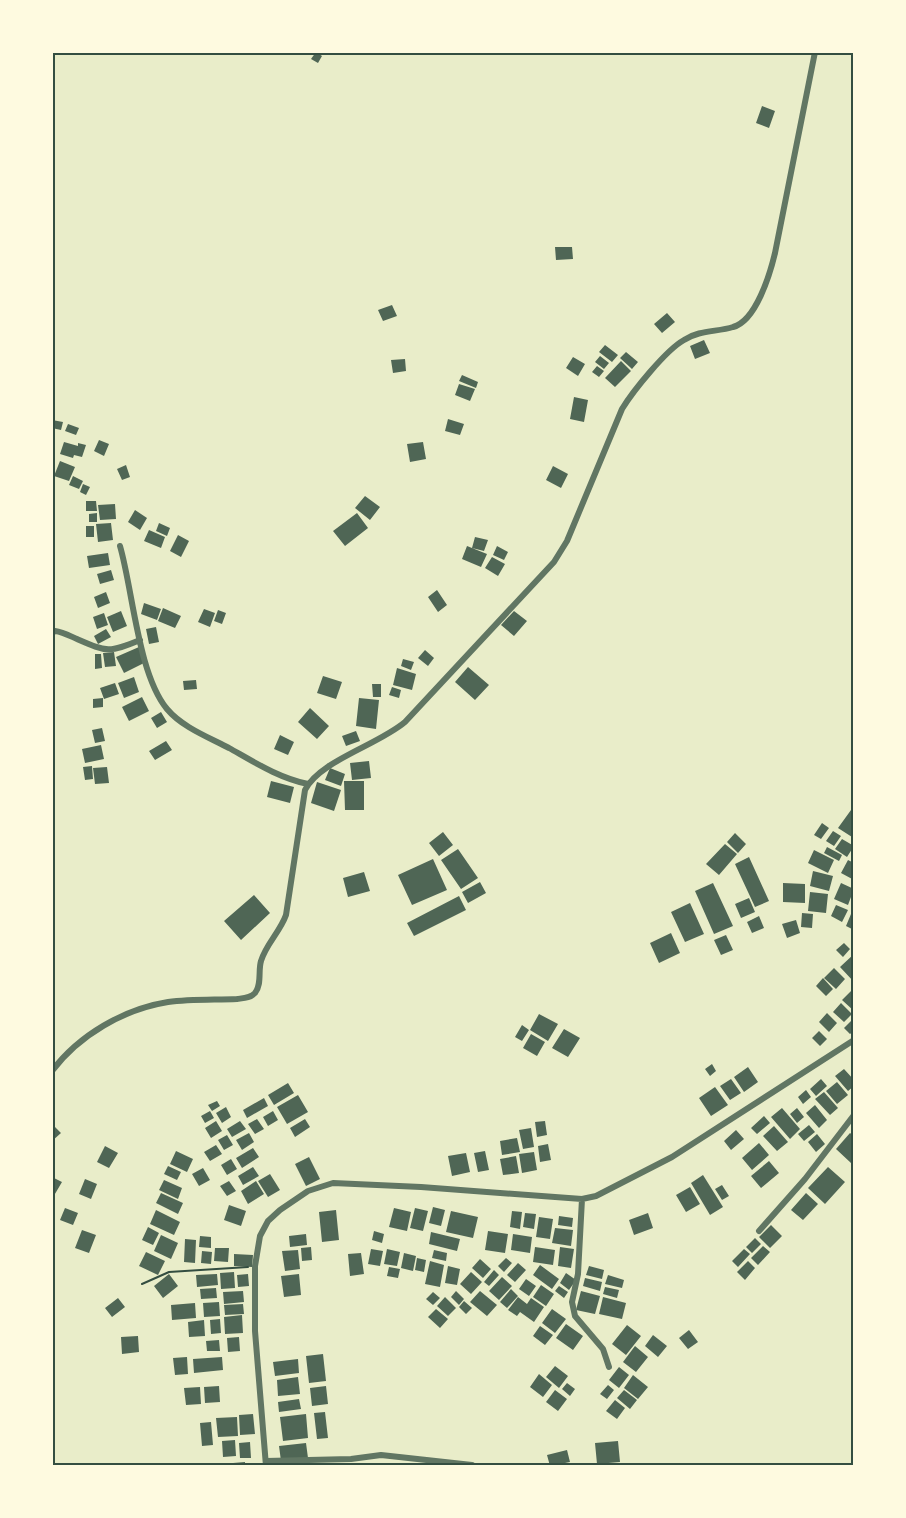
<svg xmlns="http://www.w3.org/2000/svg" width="906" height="1518" font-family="Quicksand,sans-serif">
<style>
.building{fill:#4f6655}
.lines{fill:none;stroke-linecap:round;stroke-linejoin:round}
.path{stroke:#344e41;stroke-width:2}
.minor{stroke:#617663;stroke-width:6}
.neatline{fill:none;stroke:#344e41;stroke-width:2}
</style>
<rect width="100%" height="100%" fill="#e9edc9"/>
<path class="building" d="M 316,52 L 322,56 L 318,63 L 311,59 Z
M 762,106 L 775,111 L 769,128 L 756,123 Z
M 555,247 L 572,247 L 573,259 L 556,260 Z
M 392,305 L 397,316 L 383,321 L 378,310 Z
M 667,313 L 675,322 L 662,333 L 654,324 Z
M 704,340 L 710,353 L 695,359 L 690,346 Z
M 605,345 L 618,355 L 612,362 L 599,352 Z
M 626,352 L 638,362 L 632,369 L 620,358 Z
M 600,356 L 609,363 L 604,369 L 595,362 Z
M 573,357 L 585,364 L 578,376 L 566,368 Z
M 405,359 L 406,371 L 393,373 L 391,360 Z
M 621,361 L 631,371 L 615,387 L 605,378 Z
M 597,366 L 604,371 L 599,377 L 592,372 Z
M 462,375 L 478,382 L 476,388 L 459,381 Z
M 459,384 L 475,389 L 470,401 L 455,395 Z
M 574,397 L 588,400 L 584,422 L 570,419 Z
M 448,419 L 464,424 L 460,435 L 445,431 Z
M 52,420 L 63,422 L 61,430 L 52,428 Z
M 68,424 L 79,428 L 76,435 L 65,431 Z
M 99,440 L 109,444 L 104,456 L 94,451 Z
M 64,442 L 78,446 L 78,443 L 86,445 L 82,457 L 74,455 L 73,458 L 60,454 Z
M 423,442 L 426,459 L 410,462 L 407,444 Z
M 60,461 L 75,467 L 69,481 L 54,476 Z
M 126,465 L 130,477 L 122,480 L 117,469 Z
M 553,466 L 568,474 L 561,488 L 546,480 Z
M 73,476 L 83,481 L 79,489 L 69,485 Z
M 83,484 L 90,487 L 86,495 L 80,492 Z
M 365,496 L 380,507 L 370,520 L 355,508 Z
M 86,501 L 96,501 L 97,511 L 86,511 Z
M 115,504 L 116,519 L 100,520 L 98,505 Z
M 135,510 L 147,518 L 140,530 L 128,522 Z
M 97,513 L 97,522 L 89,522 L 89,514 Z
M 357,513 L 368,528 L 345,546 L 333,531 Z
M 111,523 L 113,540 L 98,542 L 96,524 Z
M 159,523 L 170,528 L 167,536 L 156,531 Z
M 86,526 L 94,526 L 94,537 L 86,537 Z
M 149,530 L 165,537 L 161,548 L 144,541 Z
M 178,535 L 189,541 L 181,557 L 170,551 Z
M 475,537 L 488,540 L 484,551 L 472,548 Z
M 467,546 L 487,554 L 481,567 L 462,559 Z
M 497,546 L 508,552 L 504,560 L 493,555 Z
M 108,553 L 110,565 L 89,568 L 87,556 Z
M 492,557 L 505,564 L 498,576 L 485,568 Z
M 111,570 L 114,580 L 100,584 L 97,574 Z
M 437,590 L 447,605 L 438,612 L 428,597 Z
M 106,592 L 110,603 L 98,608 L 94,597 Z
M 144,603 L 161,609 L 157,620 L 141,614 Z
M 163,608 L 181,616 L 175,628 L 158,621 Z
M 204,609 L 215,613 L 210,627 L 198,622 Z
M 218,610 L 226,613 L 222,624 L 214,621 Z
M 121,611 L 127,626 L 113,632 L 107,617 Z
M 514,611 L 527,621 L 514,636 L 501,625 Z
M 104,613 L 108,625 L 97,629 L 93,617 Z
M 156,627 L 159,642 L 149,644 L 146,629 Z
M 106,629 L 111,637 L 98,644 L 94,636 Z
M 139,647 L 146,662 L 124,673 L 116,657 Z
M 425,650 L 434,658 L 428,666 L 418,658 Z
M 114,652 L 116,666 L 105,667 L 103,653 Z
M 95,654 L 101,654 L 102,668 L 95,669 Z
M 403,659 L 414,662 L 411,670 L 401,666 Z
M 468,667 L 489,685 L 475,700 L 455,682 Z
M 397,668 L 416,674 L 412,690 L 393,685 Z
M 323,676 L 342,682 L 336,699 L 317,693 Z
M 134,677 L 139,692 L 124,698 L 118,683 Z
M 196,680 L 197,689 L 184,690 L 183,681 Z
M 115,683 L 119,694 L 104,699 L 100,688 Z
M 372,684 L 381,684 L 381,697 L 373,697 Z
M 392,687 L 401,690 L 399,698 L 389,695 Z
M 142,697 L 149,711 L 129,721 L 122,707 Z
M 103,698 L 103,707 L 93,708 L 93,699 Z
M 359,698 L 379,700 L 376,729 L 356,726 Z
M 310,708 L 329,726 L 317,739 L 298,722 Z
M 161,712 L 167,722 L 157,728 L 151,718 Z
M 102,728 L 105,741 L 95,743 L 92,730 Z
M 356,731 L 360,741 L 346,746 L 342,736 Z
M 280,735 L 294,742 L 288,755 L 274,749 Z
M 166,741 L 172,750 L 155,760 L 149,751 Z
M 101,745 L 104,759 L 85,763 L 82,749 Z
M 369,761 L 371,778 L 352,780 L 350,763 Z
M 92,766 L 93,779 L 85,780 L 83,767 Z
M 107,767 L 109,783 L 95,784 L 93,768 Z
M 330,768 L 345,774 L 341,786 L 325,780 Z
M 271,781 L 294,787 L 290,803 L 267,797 Z
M 344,781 L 364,781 L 364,810 L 345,810 Z
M 317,782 L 341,790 L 334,811 L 311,803 Z
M 851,810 L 854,812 L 852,837 L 838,828 Z
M 822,823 L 829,828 L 821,839 L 814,835 Z
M 833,831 L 841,836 L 834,846 L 826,841 Z
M 443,832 L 453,845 L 439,856 L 429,843 Z
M 735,833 L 746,844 L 738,853 L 727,842 Z
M 842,839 L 854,846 L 847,857 L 835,849 Z
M 725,844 L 737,854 L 719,875 L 706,864 Z
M 827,847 L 842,855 L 839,861 L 824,853 Z
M 458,849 L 478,878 L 461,889 L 441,860 Z
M 814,850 L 834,860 L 828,873 L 808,863 Z
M 749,857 L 769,901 L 755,907 L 735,864 Z
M 433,859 L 447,890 L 412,905 L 398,875 Z
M 848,860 L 854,863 L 854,880 L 841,873 Z
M 813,871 L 833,876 L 829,891 L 810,886 Z
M 364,872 L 370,891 L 348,897 L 343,878 Z
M 480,882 L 486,893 L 468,903 L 462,892 Z
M 713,883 L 733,926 L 714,934 L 695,891 Z
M 783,883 L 805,884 L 805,903 L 783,902 Z
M 841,883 L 854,889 L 848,905 L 834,899 Z
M 810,892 L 828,894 L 826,913 L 808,911 Z
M 254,895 L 270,913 L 241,940 L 224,921 Z
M 459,896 L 466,910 L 414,936 L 407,923 Z
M 749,898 L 755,912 L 741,918 L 735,904 Z
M 690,903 L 704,934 L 685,942 L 671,912 Z
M 836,905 L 848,910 L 842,922 L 831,916 Z
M 802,913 L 813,914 L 812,928 L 801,927 Z
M 851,914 L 854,915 L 854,930 L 846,926 Z
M 759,916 L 764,928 L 752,933 L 747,922 Z
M 796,920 L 800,933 L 787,938 L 782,924 Z
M 671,933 L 680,953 L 659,963 L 650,943 Z
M 726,935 L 733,950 L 721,955 L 714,940 Z
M 844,943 L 850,949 L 843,957 L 836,950 Z
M 854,954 L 854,982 L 840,967 Z
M 834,968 L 845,979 L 836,989 L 824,978 Z
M 823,978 L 833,989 L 826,996 L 816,986 Z
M 854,988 L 854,1011 L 842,1000 Z
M 841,1003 L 852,1014 L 844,1022 L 833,1012 Z
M 827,1013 L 837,1023 L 829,1032 L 819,1022 Z
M 539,1014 L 558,1024 L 548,1041 L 530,1030 Z
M 852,1020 L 854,1031 L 850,1034 L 844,1028 Z
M 522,1025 L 529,1030 L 522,1041 L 515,1037 Z
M 564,1029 L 580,1038 L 568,1057 L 552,1048 Z
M 819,1031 L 827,1039 L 820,1046 L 812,1038 Z
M 531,1034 L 545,1042 L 537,1056 L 523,1048 Z
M 712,1064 L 716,1071 L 710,1076 L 705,1069 Z
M 748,1067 L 758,1082 L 744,1092 L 734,1077 Z
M 844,1069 L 854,1080 L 854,1086 L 848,1091 L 835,1076 Z
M 731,1079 L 741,1093 L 730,1100 L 720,1086 Z
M 821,1079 L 827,1086 L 816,1096 L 810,1089 Z
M 837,1082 L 848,1095 L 837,1104 L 826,1091 Z
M 288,1083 L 294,1093 L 274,1105 L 268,1095 Z
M 715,1087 L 728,1105 L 711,1116 L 699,1098 Z
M 806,1090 L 811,1097 L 803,1104 L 798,1097 Z
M 824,1092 L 838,1108 L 830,1115 L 815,1099 Z
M 298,1095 L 308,1112 L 287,1124 L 277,1107 Z
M 264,1098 L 268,1106 L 247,1118 L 243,1110 Z
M 217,1101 L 220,1106 L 212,1111 L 208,1105 Z
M 815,1105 L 827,1120 L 819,1128 L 806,1113 Z
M 226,1107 L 231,1117 L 222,1123 L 216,1113 Z
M 782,1108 L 800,1129 L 790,1139 L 771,1117 Z
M 797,1108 L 804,1117 L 797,1123 L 790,1114 Z
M 210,1111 L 214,1118 L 205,1123 L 201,1116 Z
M 273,1111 L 278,1120 L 268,1126 L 263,1117 Z
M 764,1116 L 770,1123 L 757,1134 L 751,1128 Z
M 257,1119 L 264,1129 L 255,1134 L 248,1124 Z
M 305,1119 L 310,1127 L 295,1137 L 290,1128 Z
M 216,1121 L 222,1131 L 211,1138 L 205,1128 Z
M 240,1121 L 246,1129 L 232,1137 L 227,1129 Z
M 545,1121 L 547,1135 L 537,1137 L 535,1122 Z
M 809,1125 L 815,1132 L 804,1141 L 798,1134 Z
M 774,1126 L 788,1142 L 777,1151 L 763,1136 Z
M 55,1127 L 61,1133 L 52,1141 L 52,1129 Z
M 531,1128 L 534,1147 L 523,1149 L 519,1130 Z
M 736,1130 L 744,1139 L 731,1150 L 724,1141 Z
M 249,1133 L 254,1142 L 242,1150 L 236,1140 Z
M 850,1133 L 854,1136 L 854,1160 L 851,1163 L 836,1149 Z
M 817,1134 L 825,1144 L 816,1152 L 808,1142 Z
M 227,1135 L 233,1145 L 224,1150 L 218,1140 Z
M 517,1138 L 520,1152 L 502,1155 L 500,1141 Z
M 759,1143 L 769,1155 L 752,1170 L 742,1158 Z
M 548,1144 L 551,1160 L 540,1162 L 538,1146 Z
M 216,1145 L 222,1154 L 210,1161 L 204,1152 Z
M 105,1146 L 118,1153 L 109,1168 L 97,1162 Z
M 253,1148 L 259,1157 L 242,1168 L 236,1158 Z
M 176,1151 L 193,1159 L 187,1172 L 170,1164 Z
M 485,1151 L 489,1170 L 478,1172 L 474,1153 Z
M 534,1152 L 537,1170 L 522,1173 L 519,1154 Z
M 466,1153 L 470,1172 L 452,1176 L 448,1156 Z
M 516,1156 L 519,1173 L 503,1175 L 500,1159 Z
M 309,1157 L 320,1179 L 306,1186 L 295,1164 Z
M 231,1159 L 237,1169 L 227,1175 L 221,1165 Z
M 769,1161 L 779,1173 L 761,1188 L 751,1176 Z
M 168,1166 L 181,1172 L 177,1180 L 164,1174 Z
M 253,1167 L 259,1176 L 243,1185 L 238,1176 Z
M 828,1167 L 845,1182 L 825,1204 L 808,1188 Z
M 203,1168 L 210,1180 L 199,1186 L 192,1174 Z
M 270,1174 L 280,1190 L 268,1197 L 258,1181 Z
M 703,1175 L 723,1207 L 710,1215 L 691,1183 Z
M 52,1177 L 62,1182 L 52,1199 Z
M 85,1179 L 97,1184 L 91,1199 L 79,1194 Z
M 164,1180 L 182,1188 L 178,1199 L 159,1190 Z
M 229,1181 L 236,1191 L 227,1196 L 220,1186 Z
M 256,1181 L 264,1194 L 248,1204 L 241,1191 Z
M 722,1185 L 729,1196 L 722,1200 L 715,1189 Z
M 690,1187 L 700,1204 L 686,1212 L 676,1195 Z
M 161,1193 L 183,1203 L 178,1214 L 156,1203 Z
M 806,1193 L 818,1204 L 803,1220 L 791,1210 Z
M 229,1205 L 246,1211 L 241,1226 L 224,1220 Z
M 433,1207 L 445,1210 L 441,1226 L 429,1223 Z
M 65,1208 L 78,1213 L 73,1225 L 60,1220 Z
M 394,1208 L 411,1212 L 407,1231 L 389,1227 Z
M 415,1208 L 428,1211 L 423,1231 L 410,1228 Z
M 156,1210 L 180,1222 L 174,1235 L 150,1224 Z
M 336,1210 L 339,1240 L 322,1242 L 319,1212 Z
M 451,1211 L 478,1217 L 473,1238 L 446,1232 Z
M 512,1211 L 522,1212 L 520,1229 L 510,1227 Z
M 525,1213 L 536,1214 L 534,1229 L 523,1227 Z
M 648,1213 L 653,1228 L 634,1235 L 629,1220 Z
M 559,1216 L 573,1218 L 572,1227 L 558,1225 Z
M 539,1217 L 553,1219 L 550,1239 L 536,1237 Z
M 771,1225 L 782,1236 L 770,1248 L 759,1237 Z
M 148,1227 L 159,1233 L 153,1245 L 142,1240 Z
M 555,1228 L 573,1230 L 571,1246 L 552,1243 Z
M 82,1230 L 96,1235 L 89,1253 L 75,1248 Z
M 374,1231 L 384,1234 L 382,1243 L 372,1240 Z
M 488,1231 L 508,1234 L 505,1253 L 485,1250 Z
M 431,1232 L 460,1239 L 457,1251 L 429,1244 Z
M 306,1234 L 307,1245 L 290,1247 L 289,1236 Z
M 513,1234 L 532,1237 L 530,1253 L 511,1250 Z
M 161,1235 L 178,1243 L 171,1259 L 154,1251 Z
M 200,1236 L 211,1237 L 211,1248 L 199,1247 Z
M 755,1238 L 761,1244 L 752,1253 L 746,1247 Z
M 185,1239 L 196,1240 L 195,1263 L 184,1262 Z
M 763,1246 L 770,1252 L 758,1265 L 751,1258 Z
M 311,1247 L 312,1260 L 302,1261 L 301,1248 Z
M 535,1247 L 555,1250 L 553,1265 L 533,1262 Z
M 560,1247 L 574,1249 L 571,1268 L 558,1266 Z
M 215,1248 L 229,1248 L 228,1262 L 214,1261 Z
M 371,1249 L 383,1251 L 380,1266 L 368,1264 Z
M 387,1249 L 400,1252 L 397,1266 L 384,1264 Z
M 744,1249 L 750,1254 L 738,1267 L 732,1261 Z
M 298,1250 L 300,1269 L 285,1271 L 282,1251 Z
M 434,1250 L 447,1253 L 446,1261 L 432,1258 Z
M 202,1251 L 212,1252 L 211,1264 L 201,1263 Z
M 146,1252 L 165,1261 L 158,1275 L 139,1266 Z
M 361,1253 L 364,1274 L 350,1276 L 348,1254 Z
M 404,1253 L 416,1256 L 413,1271 L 401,1268 Z
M 234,1254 L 253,1255 L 252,1267 L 234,1266 Z
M 417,1258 L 426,1260 L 424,1272 L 415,1270 Z
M 506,1258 L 512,1263 L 504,1272 L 498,1266 Z
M 480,1259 L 491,1269 L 483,1278 L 472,1268 Z
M 430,1261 L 444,1265 L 440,1287 L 425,1284 Z
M 748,1261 L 755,1268 L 745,1280 L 737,1272 Z
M 518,1263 L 526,1270 L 515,1282 L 507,1275 Z
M 540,1265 L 559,1279 L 552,1289 L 533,1275 Z
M 448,1266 L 460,1269 L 457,1285 L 445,1283 Z
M 589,1266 L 604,1270 L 602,1279 L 586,1275 Z
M 389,1267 L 400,1269 L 398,1278 L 387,1276 Z
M 494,1270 L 499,1275 L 489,1286 L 484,1282 Z
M 234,1272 L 235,1288 L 221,1289 L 220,1273 Z
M 471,1272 L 482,1282 L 471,1294 L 460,1284 Z
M 566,1273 L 576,1280 L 569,1290 L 560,1283 Z
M 169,1274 L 178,1286 L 163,1298 L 154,1286 Z
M 217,1274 L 218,1285 L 197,1287 L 196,1275 Z
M 248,1274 L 249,1286 L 238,1287 L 237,1275 Z
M 299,1274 L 301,1295 L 284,1297 L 281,1276 Z
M 608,1275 L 624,1280 L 622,1288 L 605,1284 Z
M 502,1277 L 512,1286 L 499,1300 L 489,1291 Z
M 585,1278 L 602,1282 L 600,1291 L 583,1286 Z
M 526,1279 L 536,1286 L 529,1296 L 519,1289 Z
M 541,1285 L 554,1294 L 546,1306 L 533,1297 Z
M 559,1286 L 568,1292 L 564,1298 L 555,1291 Z
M 605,1287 L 619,1290 L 617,1298 L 603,1294 Z
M 216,1288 L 217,1298 L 201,1299 L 200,1289 Z
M 511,1289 L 518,1296 L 507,1308 L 500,1302 Z
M 243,1291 L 244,1302 L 224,1304 L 223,1292 Z
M 456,1291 L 464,1299 L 459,1305 L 451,1297 Z
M 480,1291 L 497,1305 L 487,1316 L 470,1302 Z
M 581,1291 L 600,1296 L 595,1314 L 576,1310 Z
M 433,1292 L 440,1298 L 433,1305 L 426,1299 Z
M 445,1297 L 456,1308 L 448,1316 L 437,1306 Z
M 518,1297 L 527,1304 L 531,1298 L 544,1307 L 534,1322 L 520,1312 L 517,1316 L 508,1310 Z
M 603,1297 L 626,1303 L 622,1319 L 599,1314 Z
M 118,1298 L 125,1307 L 112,1317 L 105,1308 Z
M 464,1301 L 472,1308 L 466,1314 L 459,1307 Z
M 219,1302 L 220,1316 L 204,1317 L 203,1303 Z
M 195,1303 L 196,1318 L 172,1320 L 171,1305 Z
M 243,1304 L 244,1314 L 225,1315 L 224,1305 Z
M 436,1309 L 448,1319 L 440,1328 L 428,1317 Z
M 552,1309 L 566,1319 L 555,1333 L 542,1323 Z
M 242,1315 L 243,1333 L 225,1334 L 224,1317 Z
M 220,1319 L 221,1333 L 211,1334 L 210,1320 Z
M 204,1320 L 205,1336 L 189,1337 L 188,1322 Z
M 566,1324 L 583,1336 L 573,1350 L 556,1338 Z
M 627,1325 L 641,1336 L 626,1355 L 612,1344 Z
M 540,1326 L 553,1335 L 545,1345 L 533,1336 Z
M 689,1330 L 698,1342 L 688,1349 L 679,1338 Z
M 653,1335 L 667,1346 L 658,1357 L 645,1346 Z
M 138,1336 L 139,1352 L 122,1354 L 121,1337 Z
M 239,1337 L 240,1351 L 228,1352 L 227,1338 Z
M 219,1340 L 220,1351 L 207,1351 L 206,1341 Z
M 635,1346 L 648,1357 L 636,1372 L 623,1362 Z
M 323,1354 L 326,1381 L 309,1383 L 306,1356 Z
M 187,1357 L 188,1374 L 175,1375 L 173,1358 Z
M 222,1357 L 223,1370 L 194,1373 L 193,1359 Z
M 298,1359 L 299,1373 L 275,1376 L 273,1362 Z
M 555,1366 L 568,1376 L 559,1388 L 546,1377 Z
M 619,1367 L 629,1375 L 619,1388 L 609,1380 Z
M 539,1374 L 552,1385 L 543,1397 L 530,1387 Z
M 633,1375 L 648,1387 L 638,1399 L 624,1388 Z
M 298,1377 L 300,1394 L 278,1396 L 277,1380 Z
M 567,1383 L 575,1389 L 570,1396 L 562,1389 Z
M 608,1385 L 614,1390 L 607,1399 L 600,1394 Z
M 219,1386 L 220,1402 L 205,1403 L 204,1387 Z
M 326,1386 L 328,1404 L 312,1406 L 310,1388 Z
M 200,1387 L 201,1404 L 186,1405 L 184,1388 Z
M 555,1390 L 567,1399 L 558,1411 L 546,1402 Z
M 624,1390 L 637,1400 L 630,1409 L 617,1398 Z
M 299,1399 L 301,1409 L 279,1412 L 278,1402 Z
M 615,1400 L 625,1408 L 617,1419 L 606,1411 Z
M 325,1412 L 328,1438 L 317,1439 L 314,1413 Z
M 253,1414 L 255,1434 L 240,1435 L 239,1415 Z
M 306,1414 L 308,1438 L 283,1441 L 280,1417 Z
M 237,1417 L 238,1436 L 218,1437 L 216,1418 Z
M 211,1422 L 213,1445 L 202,1446 L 200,1423 Z
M 235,1440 L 236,1456 L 223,1457 L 222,1441 Z
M 618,1441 L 620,1462 L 597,1464 L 595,1443 Z
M 250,1442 L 251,1458 L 240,1458 L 239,1443 Z
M 306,1443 L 308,1458 L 281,1461 L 279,1446 Z
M 567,1450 L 570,1462 L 550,1466 L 547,1455 Z
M 245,1462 L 245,1466 L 221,1466 L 221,1464 Z"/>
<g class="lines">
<path class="path" d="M 142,1284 L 169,1272 L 248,1267"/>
<path class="minor" d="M 120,546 C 133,591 138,674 167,709 C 182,727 208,737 229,748 C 254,762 279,778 308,784
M 52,633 L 55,631 C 63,632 70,636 77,639 C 107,652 109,653 140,640
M 52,1071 C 79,1035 124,1009 168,1002 C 191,999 215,1000 237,999 C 244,998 250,998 255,993 C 262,985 258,970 261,961 C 266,944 280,932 286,915 L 305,790 C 319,761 378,745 405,722 L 554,562 L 567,541 L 622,409 C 633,391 666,350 684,340 C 699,330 717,332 733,327 C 756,321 770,274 775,253 L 815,52
M 582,1199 L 578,1274 L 572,1302 L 575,1316 L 603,1349 L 609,1367
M 759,1231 L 805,1179 L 854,1115
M 266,1461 L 351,1459 L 381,1455 L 472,1465
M 266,1466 L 255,1331 L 255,1266 L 260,1236 L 268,1221 L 280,1210 L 308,1191 L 333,1183 L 421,1187 L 582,1199 L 596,1196 L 672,1157 L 854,1040"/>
</g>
<rect width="906" height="1518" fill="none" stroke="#fefae0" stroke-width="108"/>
<rect x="54" y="54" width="798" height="1410" class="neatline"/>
</svg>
